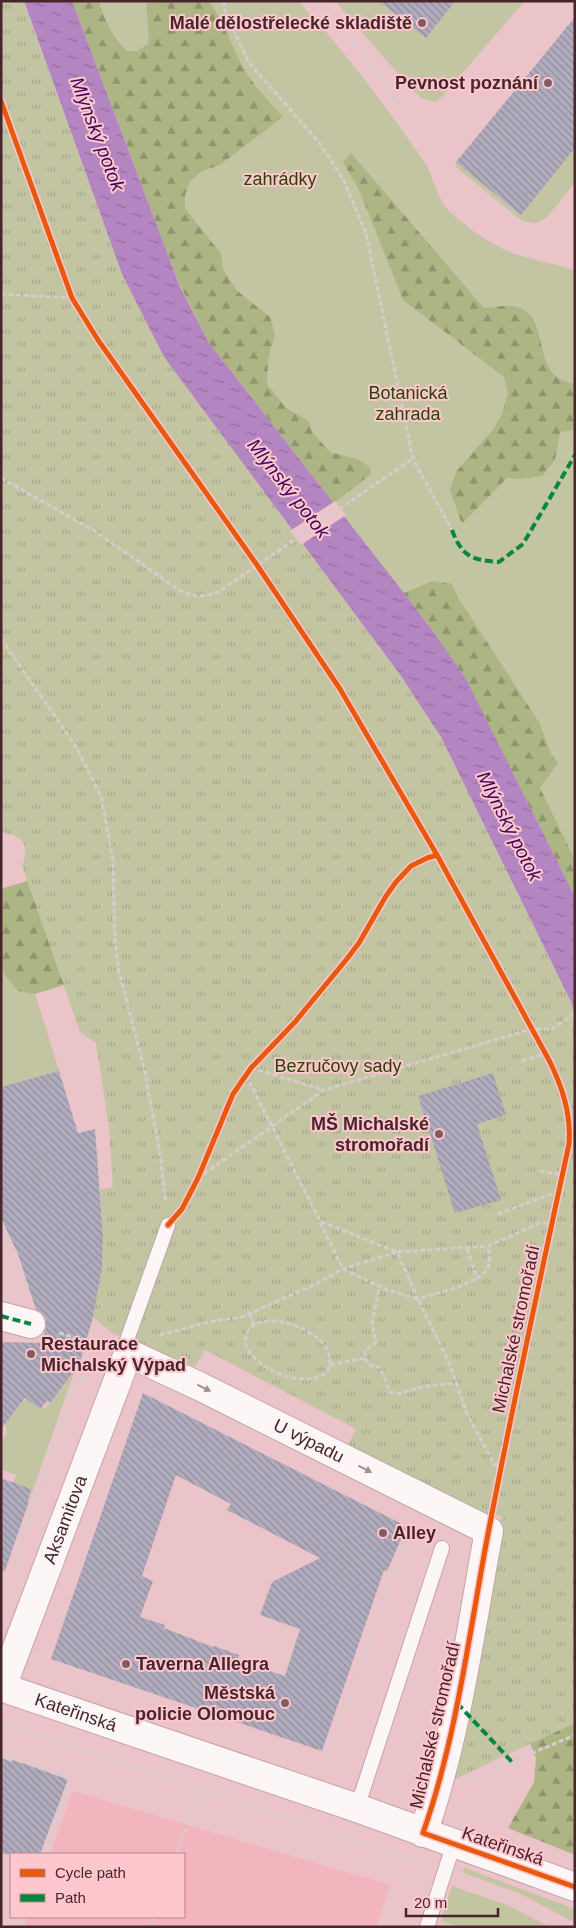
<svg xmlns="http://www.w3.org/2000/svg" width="576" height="1928" font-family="Arial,sans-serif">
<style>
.built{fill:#f2b5bd}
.green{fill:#c3c4a2}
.forest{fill:url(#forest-firs)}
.park{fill:url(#park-tufts)}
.water{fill:url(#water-ripples)}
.pier{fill:#ebc4c9}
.building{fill:url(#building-back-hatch);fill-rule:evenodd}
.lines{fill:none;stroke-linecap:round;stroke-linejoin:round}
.lane-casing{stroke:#c5a4a9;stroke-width:16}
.street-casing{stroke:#c5a4a9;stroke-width:30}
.path{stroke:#d7cbcc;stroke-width:3;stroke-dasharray:5 2.5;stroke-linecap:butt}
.lane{stroke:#fcf6f7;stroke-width:14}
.street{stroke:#fcf6f7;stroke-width:28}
.quiet{stroke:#00873e;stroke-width:4;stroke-dasharray:8 4;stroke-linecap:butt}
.cycleway-casing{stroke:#fec6cd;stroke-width:8}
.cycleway{stroke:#e8590c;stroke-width:5}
.oneway{fill:#a28e90}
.poi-dot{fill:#815d62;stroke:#fec6cd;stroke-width:2}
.labels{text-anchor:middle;stroke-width:4;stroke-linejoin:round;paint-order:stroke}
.poi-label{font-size:18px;font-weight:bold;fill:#48252a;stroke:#fec6cd;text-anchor:end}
.park-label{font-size:18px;fill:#294400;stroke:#fec6cd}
.street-label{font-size:18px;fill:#48252a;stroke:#fec6cd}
.water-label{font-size:19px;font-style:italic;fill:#3e0a58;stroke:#fec6cd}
</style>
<defs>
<pattern id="forest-firs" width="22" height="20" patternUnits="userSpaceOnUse" patternTransform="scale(1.25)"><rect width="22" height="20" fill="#aeb585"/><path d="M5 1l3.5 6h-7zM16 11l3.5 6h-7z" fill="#90936d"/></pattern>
<pattern id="park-tufts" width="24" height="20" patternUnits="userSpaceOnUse" patternTransform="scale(1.25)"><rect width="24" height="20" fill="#c3c4a2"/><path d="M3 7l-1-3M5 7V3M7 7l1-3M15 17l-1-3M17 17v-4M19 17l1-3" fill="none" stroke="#a9a88c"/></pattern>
<pattern id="water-ripples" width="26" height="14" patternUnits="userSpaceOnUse" patternTransform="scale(1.25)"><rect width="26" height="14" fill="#b385c1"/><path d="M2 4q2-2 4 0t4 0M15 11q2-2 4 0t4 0" fill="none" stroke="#946d9d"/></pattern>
<pattern id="building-back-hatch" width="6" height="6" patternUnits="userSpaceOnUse" patternTransform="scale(1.25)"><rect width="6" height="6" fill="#b0acbd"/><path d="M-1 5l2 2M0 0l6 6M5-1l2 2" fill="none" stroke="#918c9a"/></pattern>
</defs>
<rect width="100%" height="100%" fill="#ebc4c9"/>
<path class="built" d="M 73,1791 L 390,1885 L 376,1927 L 24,1927 L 28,1917 L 184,1917 L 184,1854 L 50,1854 Z"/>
<path class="green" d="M 72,1 L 298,1 C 344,50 385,105 423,160 C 434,175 435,197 449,211 C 465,226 485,240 505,250 C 523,258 555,264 575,270 L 575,897 L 466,679 L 435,634 L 404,593 L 209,343 L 180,287 Z
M 335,1 L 525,1 L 437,102 L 423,99 L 413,91 Z
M 575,148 L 575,183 L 546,218 L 536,223 L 525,222 L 517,217 L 455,166 L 456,162 L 521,214 Z
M 1,889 L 8,905 L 59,1071 L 1,1087 Z
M 75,1370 L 29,1501 L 28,1500 L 31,1489 L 13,1483 L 16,1475 L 1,1469 L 1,1442 L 7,1433 L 5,1423 L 26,1398 L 40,1409 L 42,1407 L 45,1409 Z
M 465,1868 L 567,1906 L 575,1910 L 575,1923 L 521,1894 L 464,1873 L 463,1869 Z
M 452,1886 L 507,1905 L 550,1927 L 458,1927 L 441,1921 Z"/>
<path class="forest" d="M 72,1 L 99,1 C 104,20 113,38 127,51 L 137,51 L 148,44 C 150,29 146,16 147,1 L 209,1 C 225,23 232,48 245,71 C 256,88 269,102 283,117 L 220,165 L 202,171 L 190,182 L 185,195 L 185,208 L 221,254 L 223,269 L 236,290 L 270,317 L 275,334 L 268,360 L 267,384 L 286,408 L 309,421 L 312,432 L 330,452 L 357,459 L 370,467 L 371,474 L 334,503 L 209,343 L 178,281 Z
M 351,153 L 484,308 C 491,308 497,306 504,306 C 551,304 532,357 557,377 C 561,381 569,382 575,384 L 575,430 L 560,432 L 555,460 L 542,476 L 519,479 L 507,478 L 462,524 L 450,490 L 456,472 L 494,428 L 502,414 L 508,393 L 504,377 L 403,300 L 360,192 L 343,162 Z
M 432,581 L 452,584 L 457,596 L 539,722 L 551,754 L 558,763 L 540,788 L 575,860 L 575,897 L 467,682 L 433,631 L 404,593 Z
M 30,880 L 70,1001 L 64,985 L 35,994 L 18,991 L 1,970 L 1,889 Z
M 575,1185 L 575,1855 L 508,1828 L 534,1782 L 536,1758 L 519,1716 Z"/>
<path class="park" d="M 1,1 L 24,1 L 25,5 L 122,274 L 164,357 L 401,676 L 441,737 L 575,1010 L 575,1723 L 453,1780 L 482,1615 L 502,1517 L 491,1513 L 485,1514 L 347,1447 L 356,1429 L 205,1350 L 195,1367 L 112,1333 L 93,1317 L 102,1268 L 103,1237 L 100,1189 L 113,1187 L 109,1127 L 96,1043 L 80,1032 L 22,866 C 30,845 24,837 3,832 L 1,827 Z"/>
<path class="water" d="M 24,1 L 72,1 L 180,287 L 209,343 L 404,593 L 435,634 L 466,679 L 575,897 L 575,1010 L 441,737 L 401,676 L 164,357 L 122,274 Z"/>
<path class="pier" d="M 335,501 L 346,515 L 301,545 L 290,531 Z"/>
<path class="building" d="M 379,1 L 455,1 L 426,38 Z
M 575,17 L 575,148 L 521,215 L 456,162 Z
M 59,1071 L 78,1133 L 95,1129 L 103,1237 L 102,1268 L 93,1317 L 80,1363 L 50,1403 L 47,1401 L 40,1409 L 25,1398 L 1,1429 L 1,1342 L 47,1343 L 44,1332 L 46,1328 L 46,1319 L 42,1313 L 36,1310 L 18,1254 L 1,1218 L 1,1087 Z
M 493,1073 L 506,1115 L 477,1124 L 501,1200 L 455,1213 L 418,1096 Z
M 143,1393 L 400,1523 L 400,1525 L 406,1528 L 387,1571 L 384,1570 L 322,1751 L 51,1659 ZM 176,1475 L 231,1504 L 227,1510 L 320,1558 L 272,1582 L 260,1615 L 300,1629 L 285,1676 L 237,1660 L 239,1655 L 214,1646 L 213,1647 L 164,1628 L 165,1625 L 140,1617 L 153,1581 L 142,1576 Z
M 1,1478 L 31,1489 L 28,1500 L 29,1501 L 5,1571 L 1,1570 Z
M 1,1758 L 12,1762 L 13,1760 L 68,1779 L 40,1854 L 1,1854 Z"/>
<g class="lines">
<g class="lane-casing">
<path id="lane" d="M 128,1353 L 127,1340 L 168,1225
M 357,1808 L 442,1548
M 427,1927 L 454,1843"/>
</g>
<g class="street-casing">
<g id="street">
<path d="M 1,1316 L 31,1324"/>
<path id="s1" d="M 1,1687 L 357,1808 L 575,1887"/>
<path id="s2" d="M 2,1687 L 128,1353 L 201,1387 L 489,1531 C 470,1632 457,1736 423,1833"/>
</g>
</g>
<path class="path" d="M 224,1 L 225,12 L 249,63 L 318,141 L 343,179 L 366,233 L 413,459 L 452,530
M 317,1 L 367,60 L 436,156
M 1,294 L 72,298
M 1,478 L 93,530 L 179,590 C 194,597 205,598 220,591 L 412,459
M 1,639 L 75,745 L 101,796 L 113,860 L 115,941 L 119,972 L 145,1072 L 160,1154 L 166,1203
M 522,1061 L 546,1054
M 251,1068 L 324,1090
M 246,1075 L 320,1221 L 397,1252 L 488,1246 L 540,1223 L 552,1223
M 540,1171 L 562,1175
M 198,1178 L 324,1090 L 532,1029 L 552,1029 L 575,1013
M 498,1214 L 559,1191
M 320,1222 L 343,1269 L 387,1290 L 418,1299 L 450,1365 L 467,1414 L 494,1464 L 501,1467
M 1,1227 L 17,1263 L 27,1292
M 467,1249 L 477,1278 C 490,1272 491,1261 488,1246
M 250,1314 L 254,1325 C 258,1323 263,1321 268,1321 C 290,1320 329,1335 330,1361 C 330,1366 328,1372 324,1374 C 294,1394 220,1350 254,1325
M 59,1333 L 101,1345
M 160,1335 L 209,1322 L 242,1317 L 316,1284 L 343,1269 L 397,1252 L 418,1299 L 459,1287 L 477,1278
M 365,1358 C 368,1365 372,1367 380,1367 L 390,1392 L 398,1394 L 426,1386 L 457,1383
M 330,1365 L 365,1358 L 365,1351 L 376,1342 L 372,1324 L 379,1287
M 15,1562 L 74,1386 L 87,1373
M 47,1658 L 46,1665 L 50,1670
M 1,1726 L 8,1726 L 423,1866
M 1,1753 L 70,1779 L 46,1854
M 324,1764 L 408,1534 L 409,1525
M 469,1780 L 575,1735
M 177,1854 L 199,1791
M 471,1884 L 540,1913 L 566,1927
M 21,1927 L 25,1917
M 151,1927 L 155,1917"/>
<use href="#lane" class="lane"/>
<use href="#street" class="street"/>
<path class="quiet" d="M 452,530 C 462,557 472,560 499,562 L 523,544 L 575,455
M 1,1316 L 31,1324
M 457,1703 L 512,1762"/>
<g class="cycleway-casing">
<path id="cycleway" d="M 1,101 L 72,298 L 98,340 L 257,565 L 340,689 L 437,855 L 550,1062 C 563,1089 571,1114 569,1144 C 541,1274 513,1403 488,1534 C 469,1633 457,1737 423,1833 L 575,1887
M 168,1225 L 182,1209 L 198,1178 L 233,1094 L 251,1068 L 295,1022 L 346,960 L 359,943 L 386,896 L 396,882 L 411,866 L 427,858 L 437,855"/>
</g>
<use href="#cycleway" class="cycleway"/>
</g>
<defs><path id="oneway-solid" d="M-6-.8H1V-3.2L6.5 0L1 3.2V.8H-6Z" transform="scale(1.25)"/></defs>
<g class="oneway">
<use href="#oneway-solid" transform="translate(204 1388) rotate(26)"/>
<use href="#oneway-solid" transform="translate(365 1469) rotate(27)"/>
</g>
<g class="poi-dot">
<circle cx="422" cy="23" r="5"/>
<circle cx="548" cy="83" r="5"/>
<circle cx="439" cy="1134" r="5"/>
<circle cx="31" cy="1354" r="5"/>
<circle cx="383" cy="1533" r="5"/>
<circle cx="126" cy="1664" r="5"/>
<circle cx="285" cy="1703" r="5"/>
</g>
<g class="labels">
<g class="poi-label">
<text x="412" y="29">Malé dělostřelecké skladiště</text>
<text x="538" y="89">Pevnost poznání</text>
<text x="429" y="1130">MŠ Michalské<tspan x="429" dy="21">stromořadí</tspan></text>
<text x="41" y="1350" text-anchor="start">Restaurace<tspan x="41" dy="21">Michalský Výpad</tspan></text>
<text x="393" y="1539" text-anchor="start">Alley</text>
<text x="136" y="1670" text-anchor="start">Taverna Allegra</text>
<text x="275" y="1699">Městská<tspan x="275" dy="21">policie Olomouc</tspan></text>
</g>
<g class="park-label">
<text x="280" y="185">zahrádky</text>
<text x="408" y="399">Botanická<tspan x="408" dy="21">zahrada</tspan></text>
<text x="338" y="1072">Bezručovy sady</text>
</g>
<g class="street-label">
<text transform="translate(516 1329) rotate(-78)" y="6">Michalské stromořadí</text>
<text dy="6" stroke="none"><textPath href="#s2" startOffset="558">U výpadu</textPath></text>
<text dy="6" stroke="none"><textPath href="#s2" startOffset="179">Aksamitova</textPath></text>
<text dy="6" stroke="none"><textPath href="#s1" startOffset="79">Kateřinská</textPath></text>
<text transform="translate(435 1725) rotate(-77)" y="6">Michalské stromořadí</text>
<text transform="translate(503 1846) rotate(19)" y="6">Kateřinská</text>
</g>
<g class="water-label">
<text transform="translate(98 134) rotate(69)" y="7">Mlýnský potok</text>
<text transform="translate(289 488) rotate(52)" y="7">Mlýnský potok</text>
<text transform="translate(510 826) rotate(63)" y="7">Mlýnský potok</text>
</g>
</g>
<rect width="576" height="1928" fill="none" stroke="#48252a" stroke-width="5"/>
<rect x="10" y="1853" width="175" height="65" fill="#fec6cd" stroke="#b5868c"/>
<rect x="20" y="1869" width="25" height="8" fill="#e8590c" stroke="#b5868c"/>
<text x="55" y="1878" font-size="15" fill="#48252a">Cycle path</text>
<rect x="20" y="1894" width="25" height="8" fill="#00873e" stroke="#b5868c"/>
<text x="55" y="1903" font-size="15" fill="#48252a">Path</text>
<path d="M406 1908v8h92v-8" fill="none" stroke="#48252a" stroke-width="2.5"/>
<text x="414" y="1908" font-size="15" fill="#48252a" stroke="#fec6cd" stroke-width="4" paint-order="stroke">20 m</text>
</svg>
